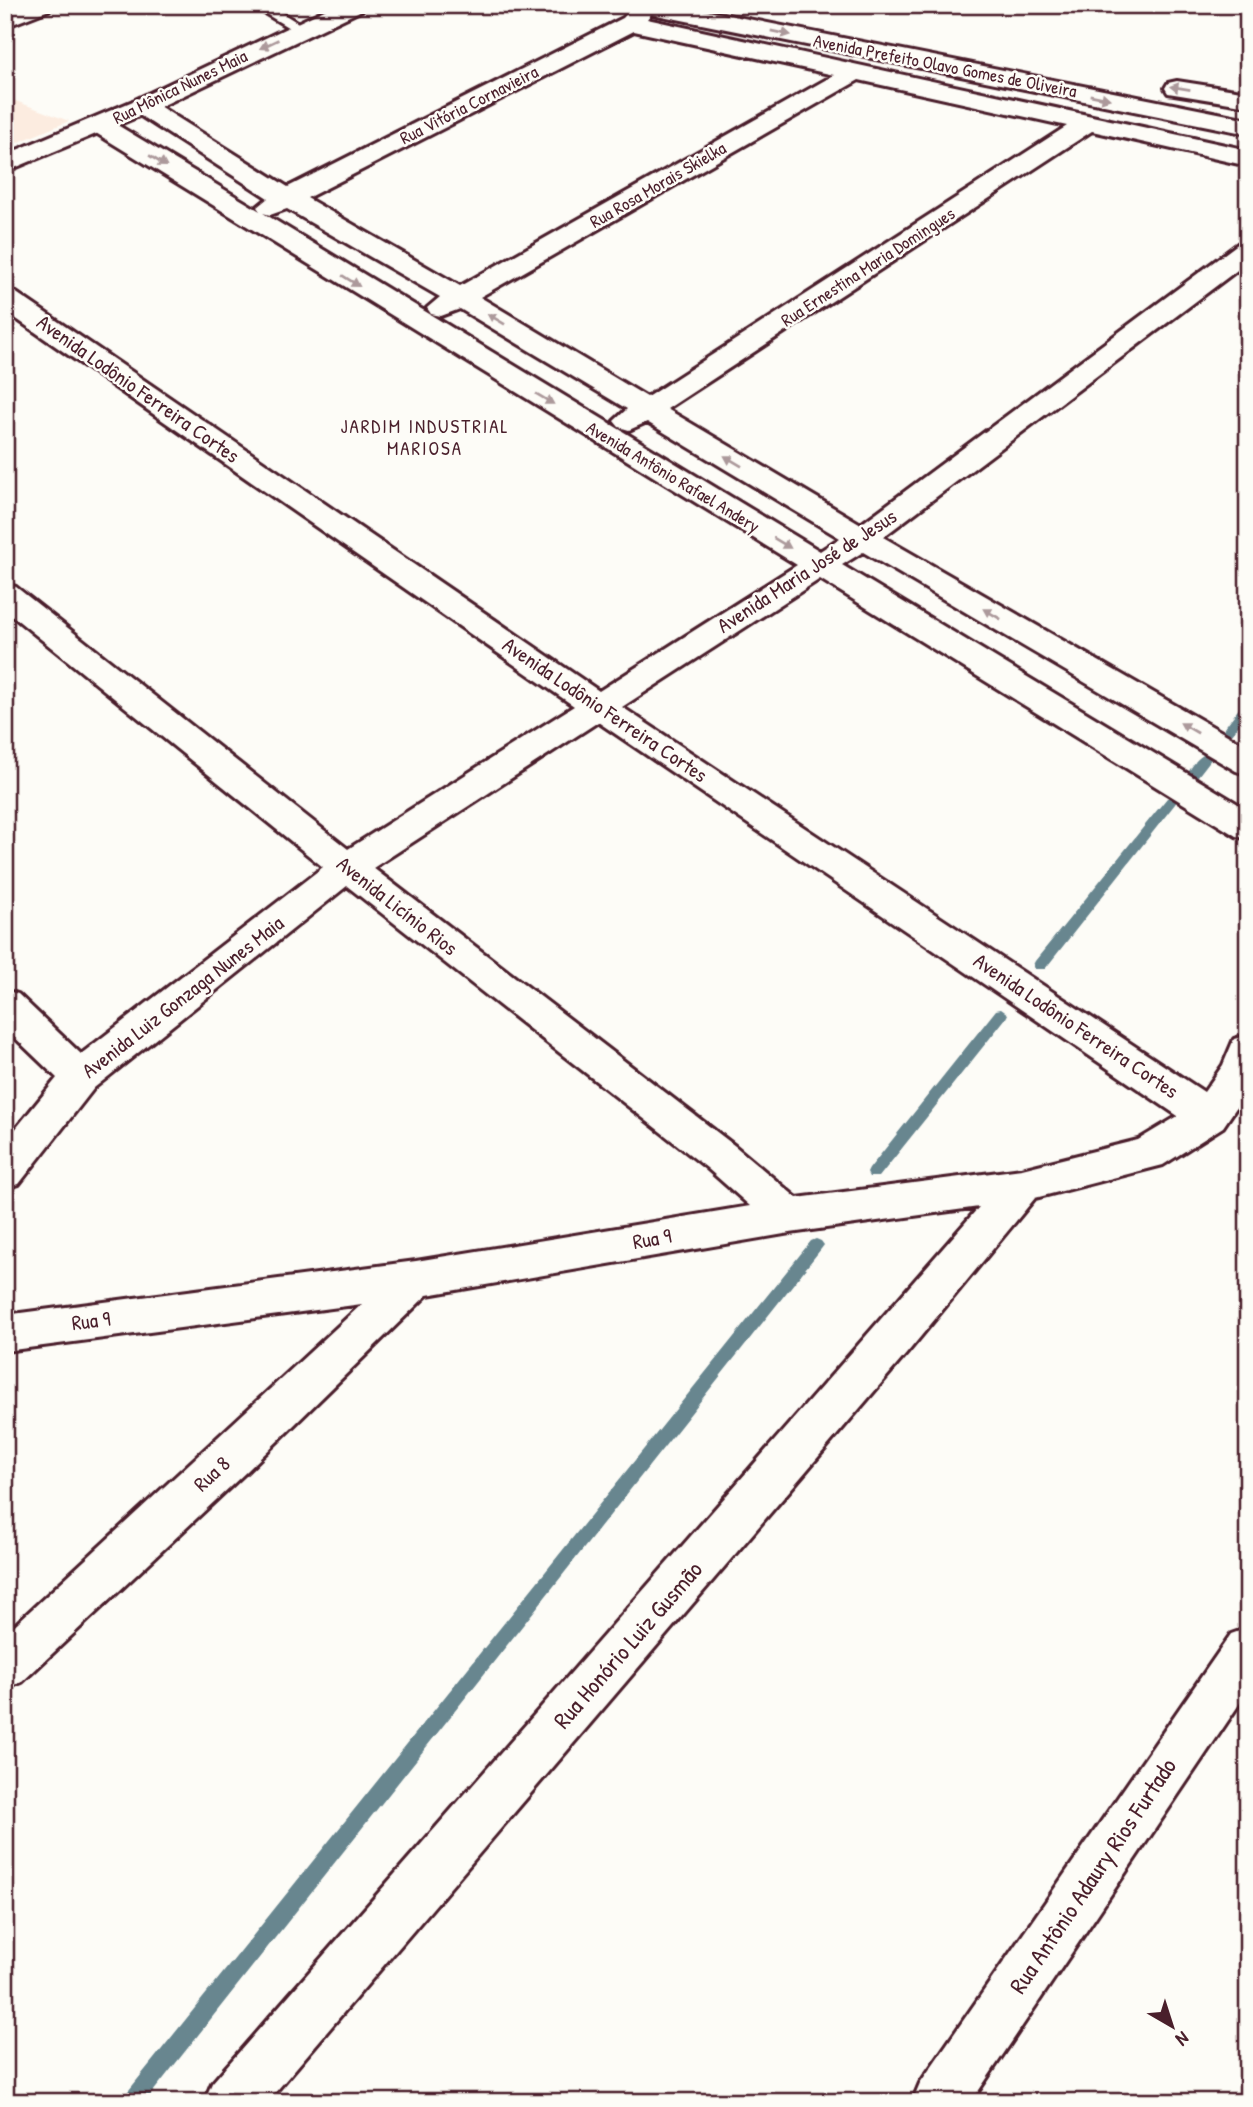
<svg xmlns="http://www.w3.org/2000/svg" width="1253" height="2107" font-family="'Patrick Hand',sans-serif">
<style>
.built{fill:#fcece0}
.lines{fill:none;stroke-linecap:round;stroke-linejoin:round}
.stream{fill:#67868f;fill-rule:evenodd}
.service-casing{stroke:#4a1f2b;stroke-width:6}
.minor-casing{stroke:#4a1f2b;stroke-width:6}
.tertiary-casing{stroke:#4a1f2b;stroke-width:6}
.secondary-casing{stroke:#4a1f2b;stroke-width:6}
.service{fill:#fdfcf7;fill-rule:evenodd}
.minor{fill:#fdfcf7;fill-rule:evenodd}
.tertiary{fill:#fdfcf7;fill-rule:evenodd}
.secondary{fill:#fdfcf7;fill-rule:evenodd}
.oneway{fill:#ac999b}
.labels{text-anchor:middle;stroke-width:5;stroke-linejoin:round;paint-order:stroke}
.far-street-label{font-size:18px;fill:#4a1f2b;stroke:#fdfcf7}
.far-neighbourhood-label{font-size:19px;letter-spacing:2px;fill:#4a1f2b;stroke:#fdfcf7}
.street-label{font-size:21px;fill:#4a1f2b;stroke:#fdfcf7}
.near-street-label{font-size:24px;fill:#4a1f2b;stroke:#fdfcf7}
</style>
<rect width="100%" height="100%" fill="#fdfcf7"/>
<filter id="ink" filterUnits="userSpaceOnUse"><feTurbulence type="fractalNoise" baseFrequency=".0143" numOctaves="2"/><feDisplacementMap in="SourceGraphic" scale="14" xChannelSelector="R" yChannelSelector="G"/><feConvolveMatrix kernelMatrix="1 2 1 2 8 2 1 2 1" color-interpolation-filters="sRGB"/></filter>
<g filter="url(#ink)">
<path class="built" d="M 5,97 L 69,121 L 5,148 Z"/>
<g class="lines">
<path class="stream" d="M 1248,701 L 1248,714 L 1232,734 L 1224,734 L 1222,731 L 1224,728 L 1244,702 Z
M 1206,754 L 1212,758 L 1198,776 L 1190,776 L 1188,773 C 1192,766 1198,756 1206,754 Z
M 1171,797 L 1177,801 L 1175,804 L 1045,969 L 1035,969 L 1033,965 L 1035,961 L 1167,798 Z
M 1001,1009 L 1008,1014 L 1006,1018 L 879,1177 L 869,1177 L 867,1173 L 869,1169 L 996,1010 Z
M 816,1239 L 821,1241 L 824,1245 L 821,1249 L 145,2102 L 122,2102 L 125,2095 L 811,1241 Z"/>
<g class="service-casing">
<path id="service" d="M 251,5 L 269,5 L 308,29 L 301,33 L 296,32 Z"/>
</g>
<g class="minor-casing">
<path id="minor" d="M 20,5 L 52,5 L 49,10 L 5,27 L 5,11 Z
M 635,5 L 658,5 L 647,19 L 1248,150 L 1248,166 L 1092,131 L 667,409 L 861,524 L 1239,243 L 1248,241 L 1248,262 L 883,537 L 1248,747 L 1248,775 L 1236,771 L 863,552 L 842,565 L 1248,810 L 1248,839 L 1236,836 L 820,579 L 622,707 L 1204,1092 L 1223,1065 L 1234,1039 L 1248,1035 L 1248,1090 L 1223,1127 L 1163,1165 L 1035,1198 L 907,1353 L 267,2102 L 204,2102 L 212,2083 L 979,1207 L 790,1233 L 427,1295 L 247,1471 L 22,1682 L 5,1689 L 5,1634 L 362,1304 L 5,1351 L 5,1315 L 416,1261 L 750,1206 L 707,1168 L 347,886 L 94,1088 L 19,1184 L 5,1188 L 5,1142 L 57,1078 L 5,1028 L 5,990 L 18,994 L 81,1054 L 323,867 L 5,610 L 5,584 L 16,587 L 348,849 L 574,706 L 5,311 L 5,290 L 15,292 L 599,691 L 797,565 L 91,130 L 88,125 L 91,120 L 109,120 L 260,211 L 257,207 L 268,198 L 133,111 L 130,106 L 133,101 L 151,101 L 288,187 L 623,18 ZM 634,31 L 834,75 L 460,286 L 307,198 ZM 859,80 L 1067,126 L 647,397 L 480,297 ZM 287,209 L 440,297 L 427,308 L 431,314 L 441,316 L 460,309 L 627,409 L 614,421 L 619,427 L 629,430 L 647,422 L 840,538 L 820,551 L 263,213 L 270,215 ZM 598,722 L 1178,1116 L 1138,1140 L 1022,1169 L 797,1198 L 735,1146 L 373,868 Z
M 1248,1628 L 1248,1691 L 971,2102 L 912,2102 L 920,2083 L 1231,1634 Z"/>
</g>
<g class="tertiary-casing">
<path id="tertiary" d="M 335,5 L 365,5 L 362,10 L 151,111 L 5,172 L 5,155 L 133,101 Z"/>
</g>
<g class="secondary-casing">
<path id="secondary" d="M 631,5 L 678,5 L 1248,119 L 1248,134 L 642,12 Z
M 1177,81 L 1248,92 L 1248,106 L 1168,93 L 1165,88 L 1168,83 Z"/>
</g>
<use href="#service" class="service"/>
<use href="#minor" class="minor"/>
<use href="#tertiary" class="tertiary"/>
<use href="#secondary" class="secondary"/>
</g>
<defs><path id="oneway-solid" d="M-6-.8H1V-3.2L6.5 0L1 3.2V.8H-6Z" transform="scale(1.75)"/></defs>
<g class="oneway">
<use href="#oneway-solid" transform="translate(781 33) rotate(11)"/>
<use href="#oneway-solid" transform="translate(269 44) rotate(154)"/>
<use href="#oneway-solid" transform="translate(1180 88) rotate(-171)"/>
<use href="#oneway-solid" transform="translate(1100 97) rotate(11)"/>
<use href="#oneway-solid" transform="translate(158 161) rotate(32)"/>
<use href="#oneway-solid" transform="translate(351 281) rotate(32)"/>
<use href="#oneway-solid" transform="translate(496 319) rotate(-149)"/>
<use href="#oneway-solid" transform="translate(545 399) rotate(31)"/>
<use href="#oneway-solid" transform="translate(733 461) rotate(-149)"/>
<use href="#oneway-solid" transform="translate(782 543) rotate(31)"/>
<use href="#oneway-solid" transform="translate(992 614) rotate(-150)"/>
<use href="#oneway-solid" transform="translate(1189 728) rotate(-150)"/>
</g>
</g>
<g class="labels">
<g class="far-street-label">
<text transform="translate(945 66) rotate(11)" y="6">Avenida Prefeito Olavo Gomes de Oliveira</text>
<text transform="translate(180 87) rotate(-26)" y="6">Rua Mônica Nunes Maia</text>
<text transform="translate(469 105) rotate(-27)" y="6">Rua Vitória Cornavieira</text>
<text transform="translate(658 185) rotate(-30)" y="6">Rua Rosa Morais Skielka</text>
<text transform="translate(868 267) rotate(-33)" y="6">Rua Ernestina Maria Domingues</text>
<text transform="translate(673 477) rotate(31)" y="6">Avenida Antônio Rafael Andery</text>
</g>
<g class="far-neighbourhood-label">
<text x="425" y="433">JARDIM INDUSTRIAL<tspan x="425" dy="22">MARIOSA</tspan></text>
</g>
<g class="street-label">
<text transform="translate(138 389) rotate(35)" y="7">Avenida Lodônio Ferreira Cortes</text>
<text transform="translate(807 571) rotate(-33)" y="7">Avenida Maria José de Jesus</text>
<text transform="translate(605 710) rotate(34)" y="7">Avenida Lodônio Ferreira Cortes</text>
<text transform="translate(397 906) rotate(38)" y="7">Avenida Licínio Rios</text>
<text transform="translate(183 997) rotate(-38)" y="7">Avenida Luiz Gonzaga Nunes Maia</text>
<text transform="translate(1076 1026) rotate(34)" y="7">Avenida Lodônio Ferreira Cortes</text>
<text transform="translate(652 1239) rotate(-10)" y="7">Rua 9</text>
<text transform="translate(91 1321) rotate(-7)" y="7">Rua 9</text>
<text transform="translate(212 1474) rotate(-43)" y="7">Rua 8</text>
</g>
<g class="near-street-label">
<text transform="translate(628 1645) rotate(-49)" y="8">Rua Honório Luiz Gusmão</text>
<text transform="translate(1093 1876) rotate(-56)" y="8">Rua Antônio Adaury Rios Furtado</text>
</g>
</g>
<rect width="1253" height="2107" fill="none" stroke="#fdfcf7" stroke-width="28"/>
<rect x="14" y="14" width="1225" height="2079" fill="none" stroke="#4a1f2b" stroke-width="2.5" filter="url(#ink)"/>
<g transform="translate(1172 2026) rotate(141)" stroke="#fdfcf7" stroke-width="5" paint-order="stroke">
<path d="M0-5L12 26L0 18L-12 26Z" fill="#4a1f2b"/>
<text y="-10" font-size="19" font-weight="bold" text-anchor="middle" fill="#4a1f2b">N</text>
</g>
</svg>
